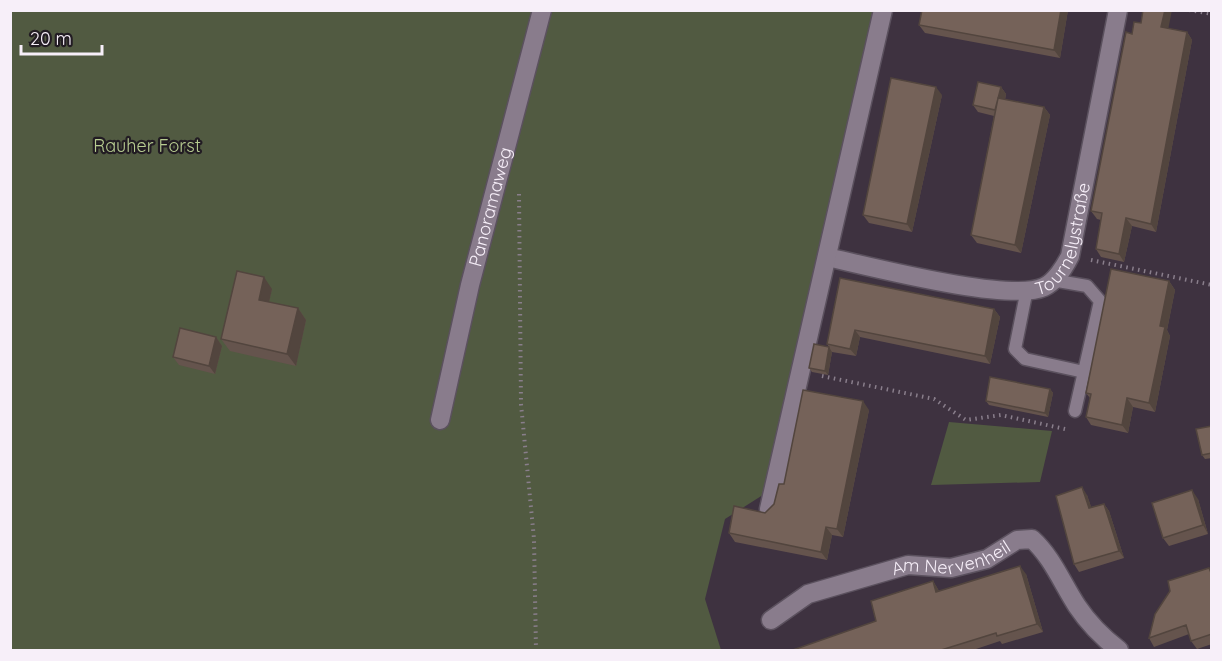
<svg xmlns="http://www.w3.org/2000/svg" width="1222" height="661" font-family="Quicksand,sans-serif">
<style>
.green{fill:#515a41}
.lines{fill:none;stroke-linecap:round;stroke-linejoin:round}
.lane-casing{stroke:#5b515e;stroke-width:15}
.street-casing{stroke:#5b515e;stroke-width:21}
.path{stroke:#897e8b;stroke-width:4;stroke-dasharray:1.5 4.5;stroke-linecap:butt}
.lane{stroke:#897c8c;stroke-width:12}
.street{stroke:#897c8c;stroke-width:18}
.wall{fill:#65544d}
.shaded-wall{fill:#52453e}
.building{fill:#756259;stroke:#52453e;stroke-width:1.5}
.labels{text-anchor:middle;stroke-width:4.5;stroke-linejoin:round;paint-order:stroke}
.park-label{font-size:18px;fill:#b8cd91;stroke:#221c23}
.street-label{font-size:18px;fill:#f7eff9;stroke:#221c23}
</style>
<rect width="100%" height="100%" fill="#3e3240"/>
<path class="green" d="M 10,11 L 883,11 L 774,488 L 725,519 L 705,599 L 721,650 L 11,650 Z
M 949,422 L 1052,431 L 1040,482 L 931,485 Z"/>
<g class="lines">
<g class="lane-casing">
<path id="lane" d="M 1052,280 L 1087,286 L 1100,301 L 1075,411
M 1027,289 L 1015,349 L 1025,359 L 1084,372"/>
</g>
<g class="street-casing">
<g id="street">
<path id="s1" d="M 827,257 C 868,266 1010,303 1044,287 C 1055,282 1065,266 1070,256 L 1118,10"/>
<path id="s2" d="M 440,420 L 470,285 L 542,10"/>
<path d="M 769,509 L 883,10"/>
<path id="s3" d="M 771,620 L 808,594 L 908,565 L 951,568 L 987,559 L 1017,540 L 1032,539 C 1052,557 1062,583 1077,606 C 1089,624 1102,637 1119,650"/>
</g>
</g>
<path class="path" d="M 1189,10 L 1212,14
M 519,194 L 521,404 L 534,539 L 536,650
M 1091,260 L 1212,285
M 822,376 L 934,399 L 966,420 L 1001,415 L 1065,429"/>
<use href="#lane" class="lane"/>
<use href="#street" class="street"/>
</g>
<path class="wall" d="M 922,10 L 1068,10 L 1060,58 L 925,33 L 919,25 Z
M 1141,23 L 1187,32 L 1192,40 L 1156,232 L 1132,226 L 1124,262 L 1101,257 L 1096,249 L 1101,220 L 1097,219 L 1091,211 L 1132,34 Z
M 1001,87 L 1006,94 L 1005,100 L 1044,107 L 1050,115 L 1021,253 L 977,243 L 971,235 L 994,116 L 978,112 L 973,105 Z
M 942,95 L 912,232 L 869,223 L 863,215 Z
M 840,278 L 994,309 L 1000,317 L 990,364 L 860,337 L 856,356 L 832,352 L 828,375 L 812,372 L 809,368 L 829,347 L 827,344 Z
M 1169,281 L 1175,290 L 1167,330 L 1170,336 L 1155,412 L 1133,407 L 1128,433 L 1091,425 L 1086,417 L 1090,398 L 1086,393 Z
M 272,289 L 269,302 L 298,308 L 306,320 L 296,366 L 230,351 L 221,339 Z
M 216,337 L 222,346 L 215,374 L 179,365 L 173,357 Z
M 1050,389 L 1053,393 L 1048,417 L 989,405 L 986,401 Z
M 869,410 L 843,537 L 832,535 L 827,560 L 735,542 L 729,533 L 765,513 L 774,504 L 784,484 Z
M 1212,426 L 1212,458 L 1205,459 L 1202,455 Z
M 1087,495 L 1091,507 L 1104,504 L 1109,511 L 1124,558 L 1079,572 L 1074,564 Z
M 1198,499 L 1208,534 L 1169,546 L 1163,538 Z
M 1026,574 L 1043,632 L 1002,644 L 1000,641 L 970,651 L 790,651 L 876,621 L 933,581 L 939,591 Z
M 1212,575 L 1212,644 L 1197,649 L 1191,641 L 1189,634 L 1154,647 L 1149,638 Z"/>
<path class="shaded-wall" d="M 1061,10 L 1068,10 L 1060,58 L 1054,50 Z
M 1165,10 L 1172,10 L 1167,35 L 1161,27 Z
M 1187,32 L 1192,40 L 1156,232 L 1151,224 Z
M 936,87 L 942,95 L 912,232 L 907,224 Z
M 1001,87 L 1006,94 L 1001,117 L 996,110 Z
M 1044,107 L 1050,115 L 1021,253 L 1015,245 Z
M 1126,218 L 1132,226 L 1124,262 L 1119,254 Z
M 264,277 L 272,289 L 267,311 L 259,300 Z
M 1169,281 L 1175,290 L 1167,330 L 1170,336 L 1155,412 L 1149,403 L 1160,326 Z
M 298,308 L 306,320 L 296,366 L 287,354 Z
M 994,309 L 1000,317 L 990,364 L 985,356 Z
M 855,330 L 860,337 L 856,356 L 850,349 Z
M 216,337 L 222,346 L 215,374 L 209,366 Z
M 829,347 L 832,352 L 828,375 L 825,371 Z
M 1050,389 L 1053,393 L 1048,417 L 1045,413 Z
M 1127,398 L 1133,407 L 1128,433 L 1122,425 Z
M 863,401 L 869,410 L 843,537 L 837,529 Z
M 1082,487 L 1087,495 L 1094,515 L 1089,508 Z
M 1192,490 L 1198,499 L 1208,534 L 1203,525 Z
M 1104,504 L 1109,511 L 1124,558 L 1119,551 Z
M 826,527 L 832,535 L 827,560 L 821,552 Z
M 1020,566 L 1026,574 L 1043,632 L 1037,624 Z
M 933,581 L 938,589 L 942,600 L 936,592 Z"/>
<path class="building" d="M 922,10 L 1061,10 L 1054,50 L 919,25 Z
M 1143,10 L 1165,10 L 1161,27 L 1187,32 L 1151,224 L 1126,218 L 1119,254 L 1096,249 L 1102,213 L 1091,211 L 1126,32 L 1132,34 L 1134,22 L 1141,23 Z
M 891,78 L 936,87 L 907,224 L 863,215 Z
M 978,82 L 1001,87 L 995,110 L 973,105 Z
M 998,98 L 1044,107 L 1015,245 L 971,235 Z
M 1111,269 L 1169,281 L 1160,326 L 1165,327 L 1149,403 L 1127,398 L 1122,425 L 1086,417 L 1091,394 L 1086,393 Z
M 237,271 L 264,277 L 259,300 L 298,308 L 287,354 L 221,339 Z
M 840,278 L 994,309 L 985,356 L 855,330 L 850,349 L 827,344 Z
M 180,328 L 216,337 L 209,366 L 173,357 Z
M 814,344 L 829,347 L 825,371 L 809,368 Z
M 990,377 L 1050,389 L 1045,413 L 986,401 Z
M 803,390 L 863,401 L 837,529 L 826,527 L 821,552 L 729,533 L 734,506 L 765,513 L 774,504 L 779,484 L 784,484 Z
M 1212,426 L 1212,453 L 1202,455 L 1196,429 Z
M 1082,487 L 1089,508 L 1104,504 L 1119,551 L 1074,564 L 1056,496 Z
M 1192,490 L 1203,525 L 1163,538 L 1152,503 Z
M 1020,566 L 1037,624 L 997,636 L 996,633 L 938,651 L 790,651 L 876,621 L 871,601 L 933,581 L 936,592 Z
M 1209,568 L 1212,575 L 1212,634 L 1191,641 L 1186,625 L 1149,638 L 1155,614 L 1170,591 L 1168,581 Z"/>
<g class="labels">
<g class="park-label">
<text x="147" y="152">Rauher Forst</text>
</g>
<g class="street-label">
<text dy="6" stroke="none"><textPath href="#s2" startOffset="219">Panoramaweg</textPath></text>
<text dy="6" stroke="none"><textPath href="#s1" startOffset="274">Tournelystraße</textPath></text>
<text dy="6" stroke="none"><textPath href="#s3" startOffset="194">Am Nervenheil</textPath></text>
</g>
</g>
<rect width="1222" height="661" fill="none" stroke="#f7eff9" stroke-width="24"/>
<path d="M21 45v9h81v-9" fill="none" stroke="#f7eff9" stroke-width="3"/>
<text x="30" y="45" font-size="18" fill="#f7eff9" stroke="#221c23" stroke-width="4.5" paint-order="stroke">20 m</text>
</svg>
